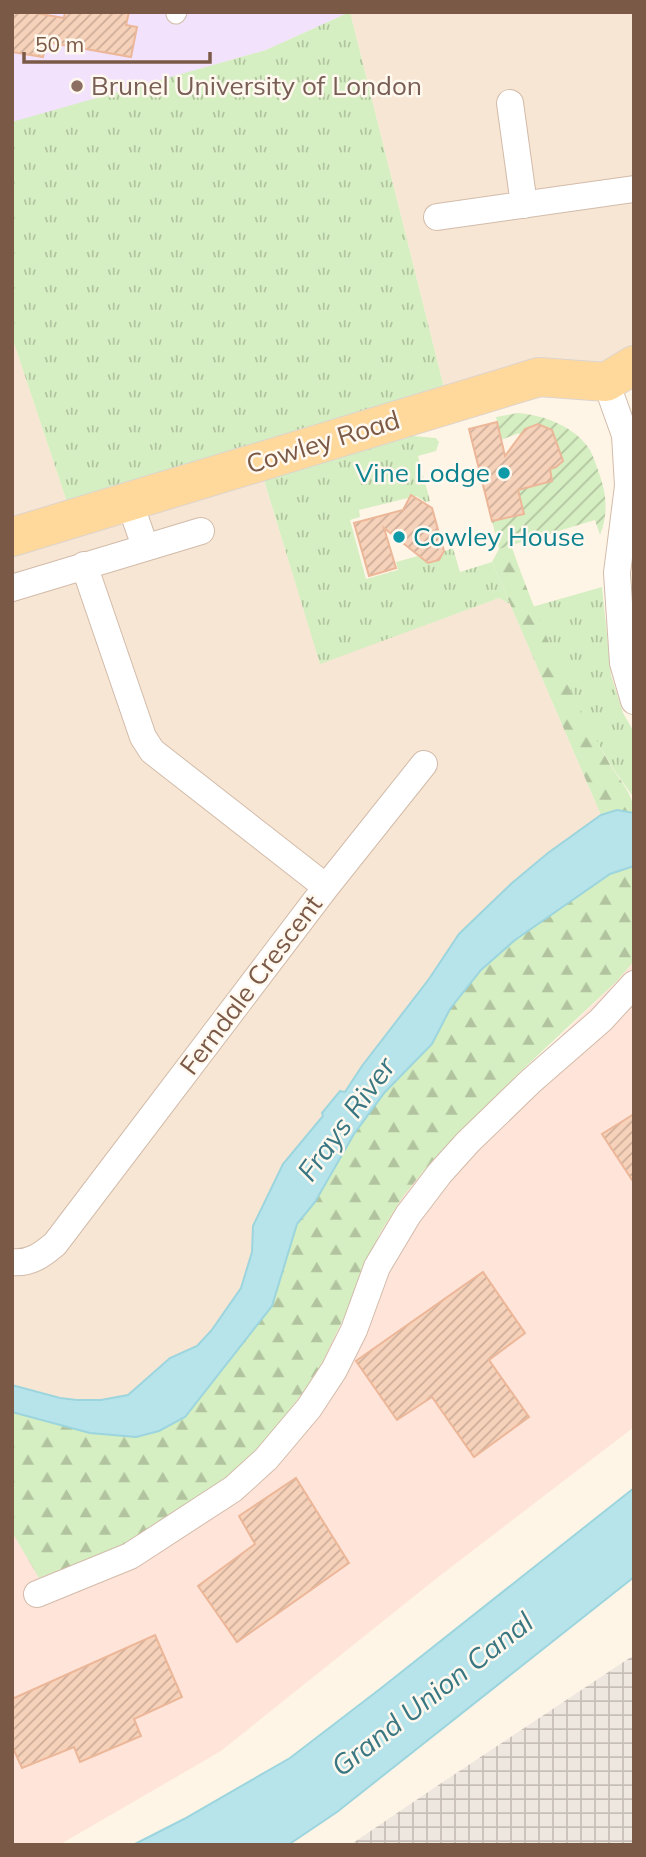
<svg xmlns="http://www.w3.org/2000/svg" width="646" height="1857" font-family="Mulish,sans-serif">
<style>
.residential{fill:#f7e6d3}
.commercial{fill:#ffe4d9}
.industrial{fill:url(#industrial-grid)}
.education{fill:#f2e2fb}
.grass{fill:url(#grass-tufts)}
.forest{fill:url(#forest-firs)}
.garden{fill:url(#garden-furrows)}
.water{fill:#b7e4eb;stroke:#9cd5de;stroke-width:2}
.building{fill:url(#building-hatch);stroke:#ecb799;stroke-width:2}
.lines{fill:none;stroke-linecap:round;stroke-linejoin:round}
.pedestrian-casing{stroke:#d2bbaa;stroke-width:21}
.minor-casing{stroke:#d2bbaa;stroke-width:28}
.primary-casing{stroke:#ddd4cf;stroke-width:40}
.pedestrian{stroke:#fff;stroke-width:19}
.minor{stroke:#fff;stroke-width:26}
.primary{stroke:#ffd99c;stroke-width:38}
.education-dot{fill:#8d6e63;stroke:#fff8ee;stroke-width:2.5}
.culture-dot{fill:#0f9aa8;stroke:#fff8ee;stroke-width:2.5}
.labels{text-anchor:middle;stroke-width:5;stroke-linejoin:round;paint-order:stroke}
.education-label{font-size:26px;fill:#785e54;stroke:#fff8ee;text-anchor:start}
.street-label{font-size:26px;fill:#7b5947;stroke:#fff8ee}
.culture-label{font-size:26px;fill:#0d838f;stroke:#fff8ee;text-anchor:end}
.water-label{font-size:28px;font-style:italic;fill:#397782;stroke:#fff8ee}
</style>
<defs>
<pattern id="industrial-grid" width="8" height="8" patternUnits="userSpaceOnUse" patternTransform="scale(1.75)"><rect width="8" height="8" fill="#eee7e0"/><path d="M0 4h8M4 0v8" fill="none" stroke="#c6beb7"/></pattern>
<pattern id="grass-tufts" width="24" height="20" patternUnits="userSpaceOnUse" patternTransform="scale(1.75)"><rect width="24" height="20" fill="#d5eec2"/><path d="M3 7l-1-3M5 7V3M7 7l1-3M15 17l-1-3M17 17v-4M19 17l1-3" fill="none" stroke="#b2c49f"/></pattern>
<pattern id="forest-firs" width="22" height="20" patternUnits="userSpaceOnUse" patternTransform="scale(1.75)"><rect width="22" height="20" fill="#d5eec2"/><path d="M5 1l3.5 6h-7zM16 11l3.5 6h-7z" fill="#b2c49f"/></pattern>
<pattern id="garden-furrows" width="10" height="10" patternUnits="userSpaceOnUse" patternTransform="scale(1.75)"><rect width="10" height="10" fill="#d5eec2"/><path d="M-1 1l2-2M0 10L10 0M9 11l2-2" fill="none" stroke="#b2c49f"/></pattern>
<pattern id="building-hatch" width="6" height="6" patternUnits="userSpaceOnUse" patternTransform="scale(1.75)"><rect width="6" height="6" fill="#f7d2ba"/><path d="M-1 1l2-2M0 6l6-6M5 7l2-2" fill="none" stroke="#cdad99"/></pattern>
</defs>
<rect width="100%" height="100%" fill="#fff5e6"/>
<path class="residential" d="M 350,12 L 634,12 L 634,359 L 259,465 L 320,663 L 499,598 L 510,604 L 601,815 L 548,853 L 512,883 L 459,934 L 429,979 L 362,1066 L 345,1093 L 283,1164 L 253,1226 L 252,1252 L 241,1288 L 211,1331 L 197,1346 L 170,1358 L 128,1395 L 101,1400 L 60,1398 L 12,1385 L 12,538 L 448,404 Z
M 12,337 L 71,514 L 12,534 Z"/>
<path class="commercial" d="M 634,961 L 634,1427 L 437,1578 L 221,1751 L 59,1845 L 12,1845 L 12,1532 L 39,1577 L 116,1549 L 166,1517 L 339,1332 L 365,1274 L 380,1233 L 404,1195 L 432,1161 L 617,981 Z"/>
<path class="industrial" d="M 634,1655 L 634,1845 L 350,1845 L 437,1786 Z"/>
<path class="education" d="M 12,12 L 350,12 L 266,50 L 15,122 L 12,122 Z"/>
<path class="grass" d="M 350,12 L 448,404 L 71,514 L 12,337 L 12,122 L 266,50 Z
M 401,435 L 436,438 L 439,442 L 436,451 L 418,456 L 430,501 L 426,502 L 416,496 L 359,510 L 360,517 L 350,520 L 366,579 L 398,570 L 396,562 L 418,556 L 428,563 L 439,560 L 445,551 L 453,548 L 460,572 L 492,562 L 510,604 L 499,598 L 320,664 L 263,477 Z
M 602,587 L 611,675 L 623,713 L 634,732 L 634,798 L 612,767 L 582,716 L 532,607 Z"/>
<path class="forest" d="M 511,545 C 537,620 569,692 608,761 C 618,779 634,793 634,813 L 617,810 L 601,815 L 492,562 L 499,549 Z
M 634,866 L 634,961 L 617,981 L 521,1071 L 432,1161 L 404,1195 L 380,1233 L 365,1274 L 316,1375 L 260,1449 L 216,1488 L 114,1550 L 39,1578 L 12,1532 L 12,1412 L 90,1433 L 136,1437 L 159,1431 L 185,1417 L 272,1306 L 297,1224 L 315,1202 L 354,1134 L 385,1092 L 432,1044 L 450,1009 L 481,970 L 515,940 L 610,874 Z"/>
<path class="garden" d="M 518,413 C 544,415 576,427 590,450 C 594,458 597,467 600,476 C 607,496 608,515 600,535 L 595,520 L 499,549 L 492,521 L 523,513 L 514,476 L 552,481 L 550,469 L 560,465 L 552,430 C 539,423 529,424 520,436 L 519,433 L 501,440 L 496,417 Z"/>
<path class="water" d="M 617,810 L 634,813 L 634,866 L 610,874 L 515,940 L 481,970 L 450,1009 L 432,1044 L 385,1092 L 354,1134 L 315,1202 L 297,1224 L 272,1306 L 185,1417 L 159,1431 L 136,1437 L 90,1433 L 12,1412 L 12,1385 L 60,1398 L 77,1400 L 101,1400 L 128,1395 L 170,1358 L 197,1346 L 211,1331 L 241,1288 L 252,1252 L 253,1226 L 283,1164 L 323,1116 L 322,1113 L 340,1091 L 345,1092 L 362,1066 L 429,979 L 459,934 L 512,883 L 548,853 L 601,815 Z
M 634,1488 L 634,1577 L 337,1812 L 288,1845 L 133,1845 L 184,1819 L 290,1758 L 380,1689 Z"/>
<path class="building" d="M 12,12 L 30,12 L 64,18 L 65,12 L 129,12 L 126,25 L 137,27 L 131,57 L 46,42 L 43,57 L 12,52 Z
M 497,422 L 505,456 L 525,429 L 538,424 L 552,430 L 563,461 L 556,467 L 550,469 L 552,481 L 518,490 L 524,514 L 492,521 L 469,429 Z
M 411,495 L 432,508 L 444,551 L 439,560 L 428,563 L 384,528 L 396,568 L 369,576 L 354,523 L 403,510 Z
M 634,1114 L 634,1183 L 602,1134 Z
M 483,1272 L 525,1333 L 489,1360 L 529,1417 L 474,1457 L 432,1397 L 397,1420 L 356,1361 Z
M 296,1478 L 349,1563 L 237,1642 L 198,1586 L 255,1544 L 239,1516 Z
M 155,1635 L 182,1697 L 134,1719 L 141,1736 L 80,1762 L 74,1747 L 22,1768 L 12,1746 L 12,1699 Z"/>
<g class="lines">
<g class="pedestrian-casing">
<path id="pedestrian" d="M 176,14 L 177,12"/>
</g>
<g class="minor-casing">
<path id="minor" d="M 510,103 L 524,205
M 437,217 L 634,189
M 606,382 L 625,435 L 628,486 L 617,573 L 623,663 L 634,701
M 129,501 L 145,546
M 12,588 L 201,531
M 326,887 L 424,764
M 12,1262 C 30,1264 42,1255 55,1244 L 326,887 L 152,751 L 143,737 L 84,565
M 37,1594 L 130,1556 L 233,1489 L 266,1459 L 309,1408 L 334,1370 L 354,1330 L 377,1267 L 408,1215 L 440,1173 L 468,1142 L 531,1081 L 601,1020 L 634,984"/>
</g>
<g class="primary-casing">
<path id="primary" d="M 12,537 L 539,377 L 606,382 L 634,365"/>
</g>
<use href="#pedestrian" class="pedestrian"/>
<use href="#minor" class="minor"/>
<use href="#primary" class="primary"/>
</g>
<circle class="education-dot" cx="77" cy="86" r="7"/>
<g class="culture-dot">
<circle cx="504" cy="473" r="7"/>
<circle cx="399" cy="537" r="7"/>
</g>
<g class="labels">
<g class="education-label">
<text x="91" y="95">Brunel University of London</text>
</g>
<g class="street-label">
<text transform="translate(323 442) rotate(-17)" y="9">Cowley Road</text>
<text transform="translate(251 985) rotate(-53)" y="9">Ferndale Crescent</text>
</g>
<g class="culture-label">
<text x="490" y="482">Vine Lodge</text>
<text x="413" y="546" text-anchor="start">Cowley House</text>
</g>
<g class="water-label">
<text transform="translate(346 1119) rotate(-54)" y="10">Frays River</text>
<text transform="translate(432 1694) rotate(-38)" y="10">Grand Union Canal</text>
</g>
</g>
<rect width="646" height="1857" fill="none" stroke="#7b5947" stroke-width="28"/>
<path d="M24 52v10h186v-10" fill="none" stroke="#7b5947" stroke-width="3.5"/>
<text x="35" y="52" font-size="21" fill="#7b5947" stroke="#fff8ee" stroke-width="5" paint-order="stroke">50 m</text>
</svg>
